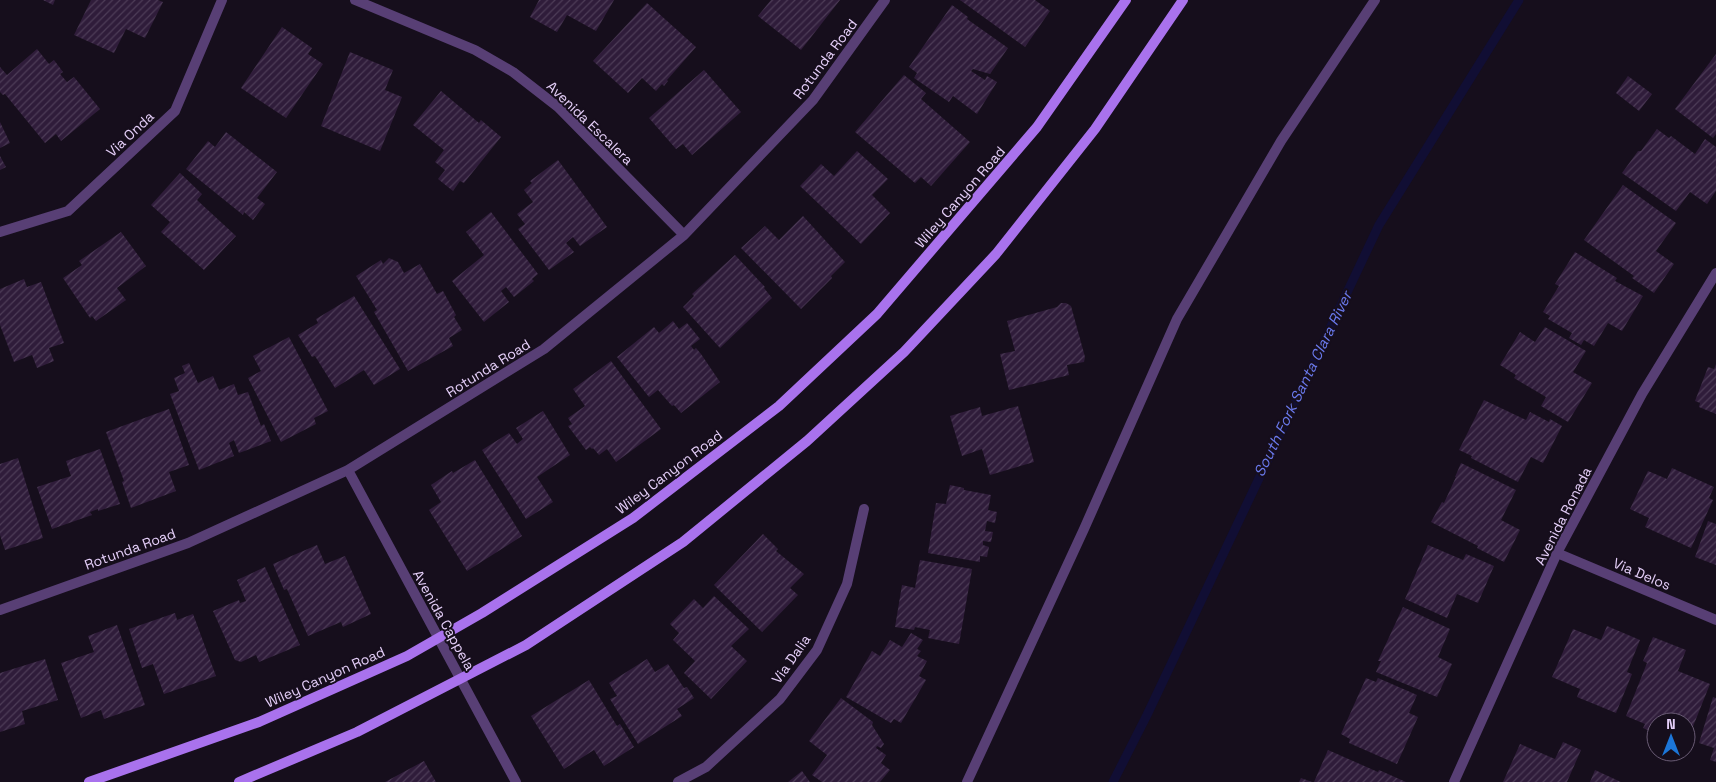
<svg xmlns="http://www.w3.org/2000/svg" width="1716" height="782" font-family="'Space Grotesk',sans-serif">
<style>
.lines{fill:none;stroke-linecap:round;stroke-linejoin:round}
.stream{stroke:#110e34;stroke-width:9}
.building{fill:url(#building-hatch)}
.service{stroke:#583f75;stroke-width:10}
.minor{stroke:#583f75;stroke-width:10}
.secondary{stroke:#a972ed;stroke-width:10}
.labels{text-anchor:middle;stroke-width:4;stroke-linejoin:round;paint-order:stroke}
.street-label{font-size:14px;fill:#e5cff9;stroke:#160e1c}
.water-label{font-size:15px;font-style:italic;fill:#6a79ec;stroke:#160e1c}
</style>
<defs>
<pattern id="building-hatch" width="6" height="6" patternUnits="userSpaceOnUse" patternTransform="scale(1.25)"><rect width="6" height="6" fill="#2f1c3a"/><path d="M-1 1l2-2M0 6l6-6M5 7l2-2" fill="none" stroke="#4d3c57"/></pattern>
</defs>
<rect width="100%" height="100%" fill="#160e1c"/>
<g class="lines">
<path class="stream" d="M 1113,782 L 1147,715 L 1379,225 L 1519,0"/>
</g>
<path class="building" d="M 43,0 L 55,0 L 53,5 Z
M 91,0 L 158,0 L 163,2 L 145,38 L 126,29 L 114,53 L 74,35 Z
M 539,0 L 614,0 L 596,31 L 567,15 L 557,32 L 530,17 Z
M 771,0 L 840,0 L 801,50 L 758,16 Z
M 960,0 L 1035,0 L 1050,11 L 1025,47 Z
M 647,3 L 696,47 L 667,80 L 668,81 L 664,86 L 662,84 L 656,91 L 642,78 L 628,93 L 593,61 Z
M 952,5 L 968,17 L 967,19 L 1008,48 L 990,74 L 973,69 L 971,71 L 985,80 L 987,76 L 997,82 L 977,114 L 953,96 L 949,102 L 914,78 L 917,73 L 909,67 Z
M 282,27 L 312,48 L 308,54 L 323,64 L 286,118 L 241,88 Z
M 37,49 L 49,64 L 54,60 L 63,72 L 60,74 L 67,82 L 74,77 L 100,109 L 61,141 L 56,134 L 45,143 L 5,94 L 3,95 L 0,92 L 0,67 L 7,75 Z
M 350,52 L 393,70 L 385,90 L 402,97 L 380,151 L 321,126 Z
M 1716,54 L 1716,134 L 1713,138 L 1675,109 Z
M 704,70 L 741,112 L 692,155 L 683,144 L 676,149 L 649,118 Z
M 904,75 L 926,93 L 921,99 L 970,142 L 931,186 L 921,177 L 915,183 L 855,132 Z
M 1628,76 L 1652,94 L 1639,111 L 1616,93 Z
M 441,91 L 479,123 L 481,120 L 501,137 L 464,183 L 460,181 L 453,191 L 438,179 L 445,170 L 435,162 L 444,150 L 413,125 Z
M 0,122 L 10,143 L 0,148 Z
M 1657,129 L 1669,138 L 1671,136 L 1695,154 L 1705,139 L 1716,147 L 1716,191 L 1707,204 L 1690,192 L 1676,211 L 1622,173 L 1638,151 L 1641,151 Z
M 226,132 L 277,172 L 257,198 L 265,204 L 253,220 L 244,212 L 243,215 L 186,169 L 208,141 L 215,147 Z
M 857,151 L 888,179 L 872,195 L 890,213 L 861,244 L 800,186 L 821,164 L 834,176 Z
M 0,156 L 6,167 L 0,170 Z
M 558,160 L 607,227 L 580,246 L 573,237 L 566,243 L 574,252 L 549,270 L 518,229 L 525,224 L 517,214 L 533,202 L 524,190 L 532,183 L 530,181 Z
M 180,173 L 202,194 L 197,200 L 236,236 L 204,270 L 161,232 L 170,222 L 151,205 Z
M 1623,185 L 1676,223 L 1656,251 L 1674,264 L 1654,293 L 1632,278 L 1634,276 L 1584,240 Z
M 491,212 L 538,274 L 532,279 L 534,281 L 514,297 L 506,287 L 501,291 L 509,302 L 484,322 L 452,281 L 484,255 L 466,232 Z
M 803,216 L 845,262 L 831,276 L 832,278 L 801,309 L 741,248 L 765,226 L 779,240 Z
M 121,232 L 146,266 L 117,288 L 126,300 L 96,321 L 92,316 L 90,318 L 63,278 L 82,265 L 79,261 Z
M 1575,252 L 1617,278 L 1615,281 L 1643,296 L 1622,331 L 1608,323 L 1594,346 L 1584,340 L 1581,345 L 1569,338 L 1572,333 L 1548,319 L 1550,316 L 1543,312 L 1559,286 L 1555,284 Z
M 735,255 L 765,287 L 764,288 L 772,298 L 720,348 L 683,307 L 694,296 L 692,294 Z
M 389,258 L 398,262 L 404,273 L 420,264 L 437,294 L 443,291 L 456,315 L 454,317 L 462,330 L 449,338 L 453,346 L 408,371 L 374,312 L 377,310 L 356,276 L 381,260 L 383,264 Z
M 24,279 L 27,287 L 41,282 L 64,343 L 49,348 L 54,361 L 37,368 L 32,355 L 14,362 L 0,325 L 0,289 Z
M 354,296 L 400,369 L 374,385 L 364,370 L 335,388 L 315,356 L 312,357 L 298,335 L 318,323 L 316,319 Z
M 1061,303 L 1066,303 L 1071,306 L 1085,357 L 1084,362 L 1067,365 L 1069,375 L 1009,390 L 1000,354 L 1015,351 L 1007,321 L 1057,307 Z
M 673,321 L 679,329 L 687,323 L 700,339 L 691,346 L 694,350 L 696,348 L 701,354 L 720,382 L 681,413 L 674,405 L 672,406 L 658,390 L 649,397 L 617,357 L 654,327 L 659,333 Z
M 1545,327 L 1586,351 L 1573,372 L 1592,383 L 1568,422 L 1541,406 L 1546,397 L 1514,378 L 1516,375 L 1500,365 L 1520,332 L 1535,342 Z
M 289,337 L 328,411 L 314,418 L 316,424 L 281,442 L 248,378 L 261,371 L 253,356 Z
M 611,361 L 661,429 L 616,462 L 607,449 L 599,455 L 593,448 L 592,449 L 590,447 L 586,450 L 568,426 L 572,424 L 568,418 L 585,406 L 573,389 Z
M 189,363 L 198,383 L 213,376 L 219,390 L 234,384 L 238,395 L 248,392 L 261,426 L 264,424 L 271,441 L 239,453 L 234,440 L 229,443 L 234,456 L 199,470 L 170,394 L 179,391 L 174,378 L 185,373 L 182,366 Z
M 1716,364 L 1716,414 L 1699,407 L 1700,403 L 1695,401 L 1708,367 L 1714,369 Z
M 1484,400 L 1526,420 L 1530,412 L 1549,422 L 1550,419 L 1562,426 L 1543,463 L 1531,457 L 1518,482 L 1471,458 L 1472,456 L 1459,450 Z
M 1018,406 L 1034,462 L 990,475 L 982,449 L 962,456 L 950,416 L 980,407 L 982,416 Z
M 169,409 L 189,465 L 169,472 L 176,491 L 131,508 L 122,482 L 124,481 L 106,432 Z
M 543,411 L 570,455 L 537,477 L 553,502 L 526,519 L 482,450 L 509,433 L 517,444 L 523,439 L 516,428 Z
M 100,449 L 120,504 L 98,511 L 98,509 L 90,512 L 92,515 L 52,529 L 37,487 L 71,476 L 66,461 Z
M 18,458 L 43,538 L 5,550 L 0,535 L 0,464 Z
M 475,460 L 522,536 L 467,571 L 429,510 L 441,502 L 431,485 L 452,471 L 453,473 Z
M 1461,463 L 1516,490 L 1501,520 L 1520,530 L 1504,562 L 1477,548 L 1478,546 L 1431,522 L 1442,502 L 1444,503 L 1456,477 L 1455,477 Z
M 1672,468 L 1714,487 L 1709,498 L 1713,500 L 1691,548 L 1645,527 L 1649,518 L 1630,509 L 1648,471 L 1667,479 Z
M 950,485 L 964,488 L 964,490 L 991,495 L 988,510 L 997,512 L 995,523 L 987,521 L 985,531 L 993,532 L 991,542 L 983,541 L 983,545 L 989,547 L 987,557 L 980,556 L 980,562 L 928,553 L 936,503 L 946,504 Z
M 1708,521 L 1716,524 L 1716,565 L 1695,557 Z
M 763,534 L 778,549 L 776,551 L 804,574 L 790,588 L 798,595 L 762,632 L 714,585 Z
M 317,545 L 325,564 L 345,556 L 371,614 L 343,627 L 341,622 L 308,636 L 287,589 L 284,590 L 273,564 Z
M 1428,545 L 1463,560 L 1466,554 L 1494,566 L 1478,603 L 1457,594 L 1447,618 L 1405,599 Z
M 920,560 L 972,569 L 959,644 L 928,638 L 930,630 L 915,627 L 914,630 L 895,627 L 902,585 L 915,588 Z
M 265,567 L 300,645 L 259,662 L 256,655 L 241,662 L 235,660 L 213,611 L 239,600 L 240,603 L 246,601 L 237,580 Z
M 714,596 L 749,629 L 731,646 L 747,661 L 711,699 L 684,673 L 695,661 L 673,640 L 679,633 L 670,624 L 694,599 L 703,608 Z
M 1403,607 L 1450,629 L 1438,657 L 1452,664 L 1437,697 L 1376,672 L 1381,661 L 1378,661 Z
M 175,613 L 177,620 L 193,614 L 216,676 L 164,694 L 153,664 L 142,668 L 129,629 Z
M 117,625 L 145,705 L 104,719 L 101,710 L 81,718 L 61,663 L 94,652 L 88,636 Z
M 1607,626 L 1640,640 L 1627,672 L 1632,674 L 1616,713 L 1577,697 L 1580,689 L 1552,677 L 1573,629 L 1601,640 Z
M 911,633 L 923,640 L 917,649 L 921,651 L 917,656 L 927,661 L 919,676 L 926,680 L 901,723 L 894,719 L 891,723 L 846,697 L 872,651 L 880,656 L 890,640 L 902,647 Z
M 1653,637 L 1686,650 L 1678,671 L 1710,684 L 1686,744 L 1686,722 L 1656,722 L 1656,734 L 1643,728 L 1645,724 L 1626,716 L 1647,663 L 1643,661 Z
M 45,659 L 58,700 L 22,711 L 25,724 L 0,732 L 0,673 Z
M 647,659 L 655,672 L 668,664 L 684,688 L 687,687 L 694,698 L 677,709 L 682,716 L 638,744 L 610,699 L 617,696 L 609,683 Z
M 1366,678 L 1376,682 L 1378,678 L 1417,695 L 1409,713 L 1418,717 L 1397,764 L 1349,743 L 1350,739 L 1341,734 Z
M 589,680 L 617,726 L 620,724 L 634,747 L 604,766 L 594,750 L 564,769 L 531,716 Z
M 1713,697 L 1716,698 L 1716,762 L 1710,760 L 1714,748 L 1699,743 Z
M 841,698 L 873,722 L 872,725 L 884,744 L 881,748 L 877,746 L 876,748 L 886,755 L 881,763 L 890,770 L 880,782 L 822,782 L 812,775 L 827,755 L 809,741 Z
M 1563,742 L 1581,750 L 1567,782 L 1503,782 L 1520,744 L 1555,759 Z
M 1328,750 L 1378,772 L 1379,770 L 1406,782 L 1314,782 Z
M 424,761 L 436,782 L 385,782 Z
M 1595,770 L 1621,782 L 1590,782 Z
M 802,771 L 810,782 L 788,782 Z
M 1301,778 L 1312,782 L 1299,782 Z"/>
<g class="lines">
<path class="service" d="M 967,782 L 1084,529 L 1177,319 L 1281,141 L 1375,0"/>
<path class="minor" d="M 355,0 L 475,50 L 513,72 L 558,107 L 684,235
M 0,232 L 68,211 L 175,111 L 222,0
M 348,470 L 516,782
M 1557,553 L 1716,620
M 0,610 L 188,543 L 348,470 L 544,349 L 684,235 L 813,100 L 885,0
M 678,782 L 706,767 L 780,699 L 817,650 L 847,584 L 864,509
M 1454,782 L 1557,553 L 1642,394 L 1716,273"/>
<path class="secondary" d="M 89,782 L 259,722 L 407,656 L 482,613 L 633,518 L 779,406 L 877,314 L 1037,127 L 1126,0
M 239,782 L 357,732 L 526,645 L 683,542 L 807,441 L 904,352 L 996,254 L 1095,129 L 1183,0"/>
</g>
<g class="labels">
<g class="street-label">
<text transform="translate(825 59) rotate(-53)" y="5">Rotunda Road</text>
<text transform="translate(590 123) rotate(44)" y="5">Avenida Escalera</text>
<text transform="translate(130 134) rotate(-43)" y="5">Via Onda</text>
<text transform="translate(960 197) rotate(-49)" y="5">Wiley Canyon Road</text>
<text transform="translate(488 368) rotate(-32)" y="5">Rotunda Road</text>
<text transform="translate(669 472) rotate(-37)" y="5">Wiley Canyon Road</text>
<text transform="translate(1563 516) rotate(-63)" y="5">Avenida Ronada</text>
<text transform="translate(130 549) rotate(-20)" y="5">Rotunda Road</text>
<text transform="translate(1642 574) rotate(23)" y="5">Via Delos</text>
<text transform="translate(444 620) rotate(61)" y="5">Avenida Cappela</text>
<text transform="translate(791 659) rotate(-55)" y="5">Via Dalia</text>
<text transform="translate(325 677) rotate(-24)" y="5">Wiley Canyon Road</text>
</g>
<g class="water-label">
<text transform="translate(1303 384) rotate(-64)" y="5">South Fork Santa Clara River</text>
</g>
</g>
<g transform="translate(1671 737)"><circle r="24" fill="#160e1c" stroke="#695b74"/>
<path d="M0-4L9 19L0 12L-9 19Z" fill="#1c76d8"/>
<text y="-8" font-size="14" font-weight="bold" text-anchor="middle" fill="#e5cff9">N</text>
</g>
</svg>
